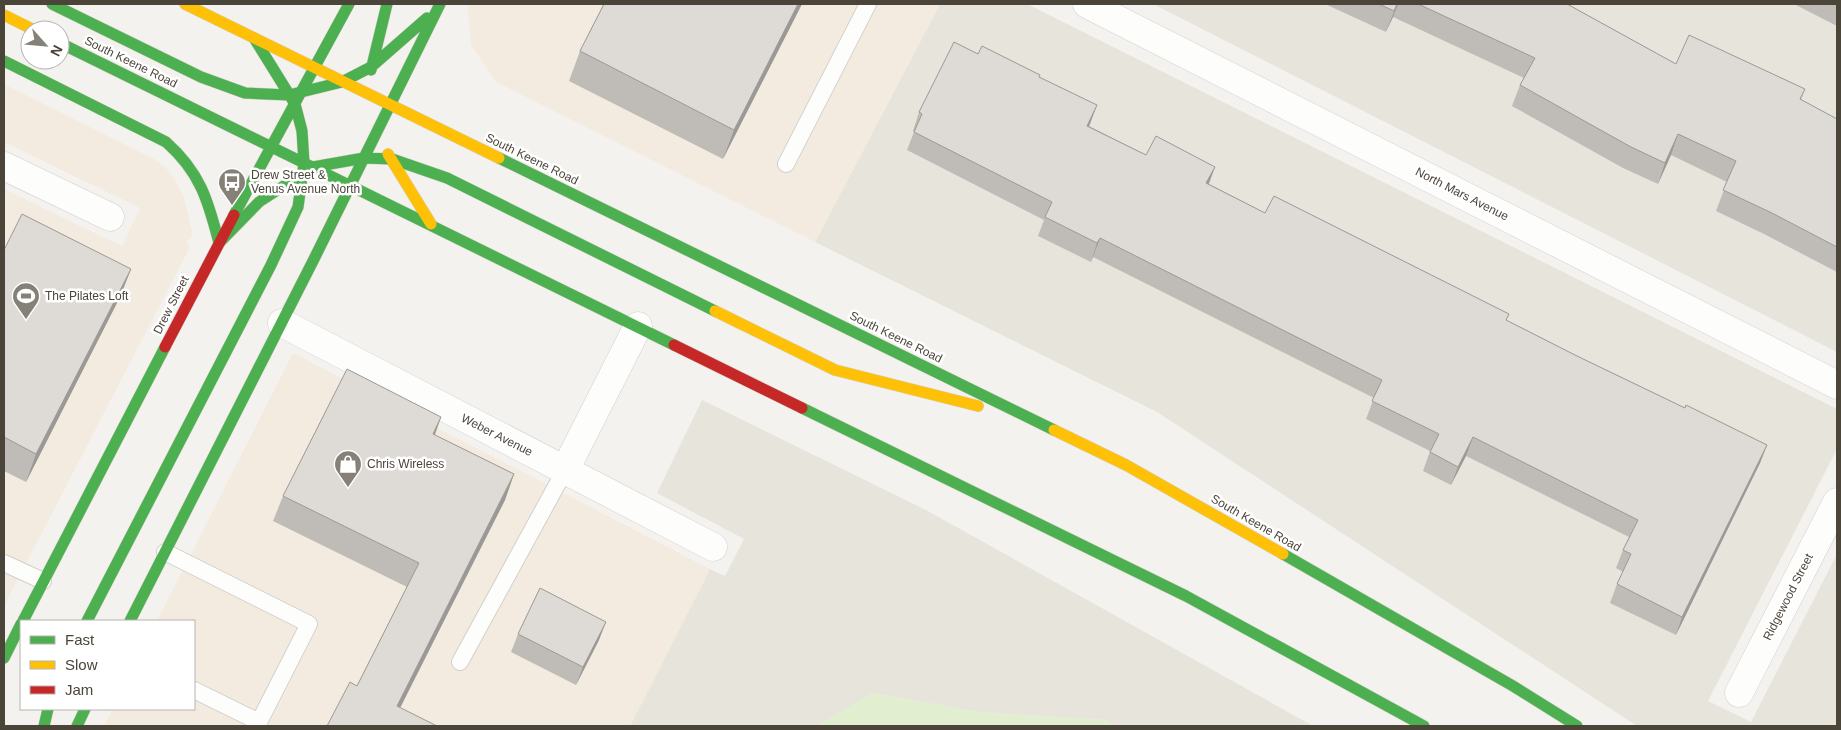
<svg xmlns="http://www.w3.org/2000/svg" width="1841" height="730" font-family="Helvetica,sans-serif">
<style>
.residential{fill:#e7e4dc}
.commercial{fill:#f3ebdf}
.green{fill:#e1eecf}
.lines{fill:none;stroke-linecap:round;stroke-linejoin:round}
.lane-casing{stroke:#d2d0cb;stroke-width:18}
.street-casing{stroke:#d2d0cb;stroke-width:29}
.fast-casing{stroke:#d3cfc5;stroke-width:12}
.slow-casing{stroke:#d3cfc5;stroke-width:12}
.jam-casing{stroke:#d3cfc5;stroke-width:12}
.lane{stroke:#fdfdfc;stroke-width:16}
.street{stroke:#fdfdfc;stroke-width:28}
.fast{stroke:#4caf50;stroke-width:11}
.slow{stroke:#ffc107;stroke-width:11}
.jam{stroke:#c62828;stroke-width:11}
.wall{fill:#bfbcb8}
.shaded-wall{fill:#9b9996}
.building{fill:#dedbd6;stroke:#9b9996}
.labels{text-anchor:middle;stroke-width:5;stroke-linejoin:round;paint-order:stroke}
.street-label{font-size:12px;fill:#4b4439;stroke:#fff}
.poi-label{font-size:12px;fill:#4b4439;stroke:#fff;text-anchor:start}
</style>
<rect width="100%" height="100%" fill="#f4f2ee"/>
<path class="residential" d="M 940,4 L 1027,4 L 1837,409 L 1837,449 L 1708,701 L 1751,722 L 1837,554 L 1837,726 L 1637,726 L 1157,412 L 815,242 Z
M 1153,4 L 1837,4 L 1837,352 Z
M 702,400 L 926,510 L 1313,726 L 1116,726 L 1106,720 L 977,712 L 873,693 L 818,726 L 630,726 L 710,569 L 725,576 L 744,539 L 657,493 Z"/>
<path class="commercial" d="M 470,4 L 940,4 L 815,242 L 496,82 L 471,45 L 468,8 Z
M 4,84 L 154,159 L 168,170 L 183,194 L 193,235 L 186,242 L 190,247 L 4,606 L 4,189 L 122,246 L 140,208 L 4,142 Z
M 293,353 L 710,569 L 630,726 L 104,726 L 113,709 L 194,709 L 194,621 L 157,621 Z"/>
<path class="green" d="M 873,693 L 977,712 L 1106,720 L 1116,726 L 818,726 Z"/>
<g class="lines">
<g class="lane-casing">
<path id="lane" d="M 786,164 L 868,4
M 165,552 L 309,624 L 259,722 L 194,690
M 4,563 L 43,581
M 460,662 L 565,470"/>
</g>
<g class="street-casing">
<path id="street" d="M 1087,4 L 1837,385
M 4,166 L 110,217
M 282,323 L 713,547
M 565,470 L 638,326
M 1739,693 L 1837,502"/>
</g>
<g class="fast-casing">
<path id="fast" d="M 52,4 L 201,77 L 245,93 L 289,95 L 342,82 L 371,67 L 427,18
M 60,43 L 674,345
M 4,61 L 166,142 C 200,172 208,200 219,243
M 371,70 L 387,4
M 499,158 L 1054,430
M 234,215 L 349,4
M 219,243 L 259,202 L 313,167 L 364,158 L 392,159 L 447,178 L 715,311
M 802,408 L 1186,596 L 1424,726
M 1283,554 L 1513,686 L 1577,726
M 23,621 L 165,347
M 87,621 L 271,265 L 298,207 L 304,163 L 302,131 L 295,104 L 254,38
M 130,621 L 314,259 L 440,4
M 4,658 L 21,624
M 44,726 L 48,709
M 77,726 L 85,709"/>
</g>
<g class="slow-casing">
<path id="slow" d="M 185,4 L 499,158
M 4,15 L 34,30
M 388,154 L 431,224
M 715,311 L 835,370 L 978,406
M 1054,430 L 1126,465 L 1283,554"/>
</g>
<g class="jam-casing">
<path id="jam" d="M 674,345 L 802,408
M 165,347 L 234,215"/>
</g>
<use href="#lane" class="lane"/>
<use href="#street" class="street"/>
<use href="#fast" class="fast"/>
<use href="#slow" class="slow"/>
<use href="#jam" class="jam"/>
</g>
<path class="wall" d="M 604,4 L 802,4 L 723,159 L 569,81 L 580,51 Z
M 1325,4 L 1567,4 L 1676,64 L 1805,89 L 1801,100 L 1837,119 L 1837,272 L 1764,234 L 1716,211 L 1727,182 L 1671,155 L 1658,184 L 1623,168 L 1512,106 L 1520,85 L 1524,78 L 1393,17 L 1386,32 Z
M 1794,4 L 1837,4 L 1837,26 Z
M 978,54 L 1039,78 L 1089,126 L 1146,155 L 1215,167 L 1209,184 L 1265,213 L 1509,314 L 1506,320 L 1577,356 L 1685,408 L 1767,445 L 1760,463 L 1676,635 L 1610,603 L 1617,584 L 1623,572 L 1616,568 L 1623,550 L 1629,537 L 1466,456 L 1451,485 L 1423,471 L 1430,451 L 1366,419 L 1374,398 L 1093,257 L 1091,262 L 1038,236 L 1044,220 L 907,150 L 914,132 L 913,131 L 919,112 Z
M 4,250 L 131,269 L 120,297 L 26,482 L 4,471 Z
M 441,417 L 435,435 L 514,474 L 505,500 L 400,707 L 357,686 L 407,587 L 273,521 L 283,496 Z
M 518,634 L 599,640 L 576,685 L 511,652 Z"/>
<path class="shaded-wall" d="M 798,4 L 802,4 L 723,159 L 734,130 Z
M 1397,4 L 1398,4 L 1393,17 L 1386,32 Z
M 1097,105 L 1090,124 L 1081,144 L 1087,126 Z
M 1678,134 L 1671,155 L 1658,184 L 1665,163 Z
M 1215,167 L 1208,185 L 1206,183 Z
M 1100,238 L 1093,257 L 1091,262 L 1097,243 Z
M 131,269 L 120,297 L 26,482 L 36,454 Z
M 441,417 L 432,442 L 433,434 Z
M 1473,437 L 1466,456 L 1451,485 L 1458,467 Z
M 1767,445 L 1760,463 L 1676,635 L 1682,617 Z
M 514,474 L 505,500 L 391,726 L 397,706 Z
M 606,622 L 599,640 L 576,685 L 583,667 Z"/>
<path class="building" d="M 604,4 L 798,4 L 734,130 L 580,51 Z
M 1379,4 L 1397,4 L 1394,11 Z
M 1418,4 L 1567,4 L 1676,64 L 1689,35 L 1805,89 L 1800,99 L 1837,119 L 1837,247 L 1772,213 L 1723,190 L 1736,161 L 1678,134 L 1665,163 L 1631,147 L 1520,85 L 1535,58 Z
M 954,42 L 978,54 L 982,46 L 1040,75 L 1039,77 L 1097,105 L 1087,126 L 1146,155 L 1156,136 L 1215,167 L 1206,183 L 1265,213 L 1274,196 L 1509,314 L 1506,320 L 1577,356 L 1685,408 L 1686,405 L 1767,445 L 1682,617 L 1617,584 L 1631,554 L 1623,550 L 1638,520 L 1473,437 L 1458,467 L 1430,452 L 1439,434 L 1372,401 L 1382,380 L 1100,238 L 1097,243 L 1045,217 L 1052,202 L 914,132 L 922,114 L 919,112 Z
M 22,214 L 131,269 L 36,454 L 4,437 L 4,250 Z
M 347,369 L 441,417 L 433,434 L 514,474 L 397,706 L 437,726 L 327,726 L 350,682 L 357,686 L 419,563 L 283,496 Z
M 540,588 L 606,622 L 583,667 L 518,634 Z"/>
<defs>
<g id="bus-pin" transform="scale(1.4375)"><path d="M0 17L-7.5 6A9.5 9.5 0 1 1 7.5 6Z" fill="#868178" stroke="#fff"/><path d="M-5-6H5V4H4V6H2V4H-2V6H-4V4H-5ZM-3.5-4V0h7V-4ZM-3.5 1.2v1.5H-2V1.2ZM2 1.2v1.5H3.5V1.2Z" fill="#fff"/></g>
<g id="stadium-pin" transform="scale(1.4375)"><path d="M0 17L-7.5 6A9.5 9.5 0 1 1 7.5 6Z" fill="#868178" stroke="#fff"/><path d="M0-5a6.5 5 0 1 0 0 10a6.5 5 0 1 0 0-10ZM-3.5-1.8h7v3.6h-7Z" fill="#fff"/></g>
<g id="shop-pin" transform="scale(1.4375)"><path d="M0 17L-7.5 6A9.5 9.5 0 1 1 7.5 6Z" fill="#868178" stroke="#fff"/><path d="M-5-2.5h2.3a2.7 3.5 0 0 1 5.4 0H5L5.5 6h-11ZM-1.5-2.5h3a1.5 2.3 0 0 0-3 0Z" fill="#fff"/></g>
</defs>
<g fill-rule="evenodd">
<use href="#bus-pin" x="232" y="182"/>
<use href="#stadium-pin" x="26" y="296"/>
<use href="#shop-pin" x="348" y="464"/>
</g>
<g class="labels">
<g class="street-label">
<text transform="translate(131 62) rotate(26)" y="4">South Keene Road</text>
<text transform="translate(532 159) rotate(26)" y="4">South Keene Road</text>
<text transform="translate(1462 194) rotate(27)" y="4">North Mars Avenue</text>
<text transform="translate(171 305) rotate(-63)" y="4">Drew Street</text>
<text transform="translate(896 337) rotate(26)" y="4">South Keene Road</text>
<text transform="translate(497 435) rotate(27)" y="4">Weber Avenue</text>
<text transform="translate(1256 523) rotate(30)" y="4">South Keene Road</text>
<text transform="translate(1788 597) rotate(-63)" y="4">Ridgewood Street</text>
</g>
<g class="poi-label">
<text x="251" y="179">Drew Street &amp;<tspan x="251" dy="14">Venus Avenue North</tspan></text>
<text x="45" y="300">The Pilates Loft</text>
<text x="367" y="468">Chris Wireless</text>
</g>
</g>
<rect width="1841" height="730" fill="none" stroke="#4b4439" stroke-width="10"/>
<rect x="20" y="620" width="175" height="90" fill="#ffffff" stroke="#b7b4b0"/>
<rect x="30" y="636" width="25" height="8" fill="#4caf50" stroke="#b7b4b0"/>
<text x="65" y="645" font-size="15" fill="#4b4439">Fast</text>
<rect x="30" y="661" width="25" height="8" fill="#ffc107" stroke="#b7b4b0"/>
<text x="65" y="670" font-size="15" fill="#4b4439">Slow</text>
<rect x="30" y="686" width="25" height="8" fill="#c62828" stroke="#b7b4b0"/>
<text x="65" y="695" font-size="15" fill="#4b4439">Jam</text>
<g transform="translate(45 45) rotate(117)"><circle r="24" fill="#ffffff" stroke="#b7b4b0"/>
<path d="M0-4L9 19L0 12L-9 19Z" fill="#868178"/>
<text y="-8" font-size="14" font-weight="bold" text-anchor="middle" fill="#4b4439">N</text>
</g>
</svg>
